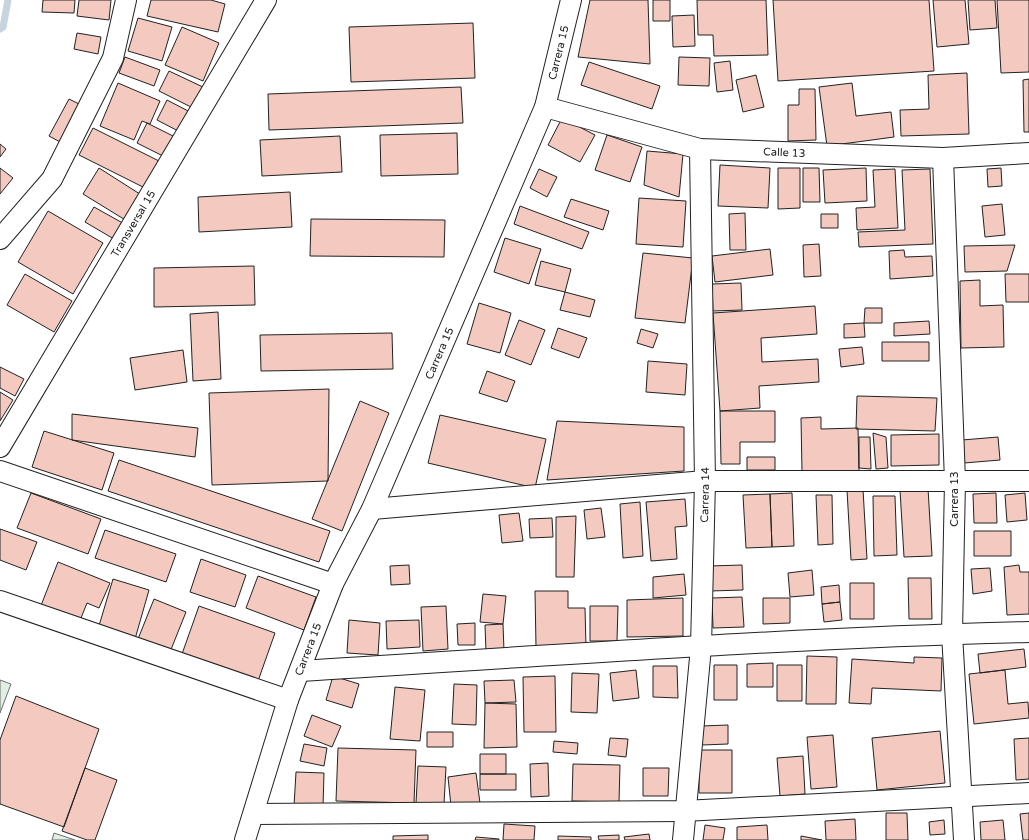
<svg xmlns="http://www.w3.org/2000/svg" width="1029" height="840" font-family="'Varela Round',sans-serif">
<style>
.green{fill:#e0efe3;stroke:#6f6f6f}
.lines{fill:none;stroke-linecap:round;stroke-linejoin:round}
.stream{stroke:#c7d3dd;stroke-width:7}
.building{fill:#f3c9c0;stroke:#222}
.minor-casing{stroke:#222;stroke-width:22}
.minor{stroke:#fff;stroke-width:20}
.labels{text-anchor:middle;stroke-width:3;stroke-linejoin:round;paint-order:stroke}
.street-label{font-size:11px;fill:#222;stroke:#fff}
</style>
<rect width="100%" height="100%" fill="#fff"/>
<path class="green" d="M 0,680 L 11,684 L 0,713 Z
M 54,833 L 75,840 L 52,840 Z"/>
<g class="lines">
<path class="stream" d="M 0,29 L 3,27 L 8,0"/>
</g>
<path class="building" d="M 43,0 L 75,0 L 74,13 L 42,12 Z
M 79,0 L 111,0 L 109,20 L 77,16 Z
M 151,0 L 211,0 L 225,4 L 218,32 L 147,16 Z
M 590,0 L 648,0 L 650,64 L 578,57 Z
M 653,0 L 670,0 L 670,21 L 653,21 Z
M 697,0 L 766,0 L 768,55 L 714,56 L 713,35 L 698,35 Z
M 773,0 L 929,0 L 934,71 L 778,81 Z
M 933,0 L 965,0 L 969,44 L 937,47 Z
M 968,0 L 995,0 L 997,28 L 970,30 Z
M 997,0 L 1029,0 L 1029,72 L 1001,73 Z
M 694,15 L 695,46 L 673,47 L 672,16 Z
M 138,18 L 172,27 L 162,61 L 128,51 Z
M 473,23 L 475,78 L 351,82 L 349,27 Z
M 182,27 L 219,43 L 203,81 L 165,65 Z
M 77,33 L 101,37 L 98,54 L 74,49 Z
M 125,57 L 160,70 L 154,86 L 119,73 Z
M 679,57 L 710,58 L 709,86 L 678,85 Z
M 730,61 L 733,90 L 717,92 L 714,63 Z
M 589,62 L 660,86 L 652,109 L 581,85 Z
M 169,71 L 205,88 L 195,109 L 159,91 Z
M 967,73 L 969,134 L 901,136 L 900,110 L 929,109 L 928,75 Z
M 756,75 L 764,107 L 743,112 L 736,80 Z
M 1029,79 L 1029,132 L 1024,132 L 1023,80 Z
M 118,83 L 160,101 L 150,124 L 142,121 L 134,140 L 100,126 Z
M 852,83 L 856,116 L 891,112 L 894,137 L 827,146 L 819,87 Z
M 461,87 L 463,123 L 269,130 L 268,94 Z
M 799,89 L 815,89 L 816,140 L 788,141 L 788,105 L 799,105 Z
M 69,99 L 83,106 L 62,143 L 49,136 Z
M 167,100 L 192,113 L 182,133 L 157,120 Z
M 562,118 L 595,135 L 580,162 L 548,145 Z
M 147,123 L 177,138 L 167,158 L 137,143 Z
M 93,128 L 163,163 L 149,190 L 79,155 Z
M 457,133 L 458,174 L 381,176 L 380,135 Z
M 607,135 L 642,147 L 630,182 L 595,170 Z
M 340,136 L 342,172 L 262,176 L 260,140 Z
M 0,144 L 6,149 L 0,157 Z
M 647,151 L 683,154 L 679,197 L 644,185 Z
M 720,165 L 770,168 L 768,208 L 718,206 Z
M 0,168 L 13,178 L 0,194 Z
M 99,168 L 143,196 L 127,221 L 83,194 Z
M 778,168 L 800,168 L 800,208 L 778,209 Z
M 803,168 L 819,168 L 820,202 L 803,202 Z
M 866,168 L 867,201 L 825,203 L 823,170 Z
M 1001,168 L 1002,186 L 988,187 L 987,169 Z
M 539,169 L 557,177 L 547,197 L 530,188 Z
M 895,169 L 898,228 L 857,230 L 856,208 L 875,207 L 873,170 Z
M 930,169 L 933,244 L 859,247 L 858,232 L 905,230 L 902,170 Z
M 290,192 L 292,227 L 199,232 L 198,197 Z
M 639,198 L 686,201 L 683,247 L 636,244 Z
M 571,199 L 609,211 L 603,230 L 564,217 Z
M 1002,204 L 1005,235 L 985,237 L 982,206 Z
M 520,206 L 589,232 L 582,249 L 514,224 Z
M 94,207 L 128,226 L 119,242 L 85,222 Z
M 48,211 L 103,243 L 73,294 L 18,262 Z
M 745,213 L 746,250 L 730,250 L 729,214 Z
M 821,214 L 838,214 L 838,228 L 821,228 Z
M 311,219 L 445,220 L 444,257 L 310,256 Z
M 505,238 L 541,249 L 529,284 L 494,272 Z
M 819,244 L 821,276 L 804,277 L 803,245 Z
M 1015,245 L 1007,271 L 965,272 L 964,246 Z
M 770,249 L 773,275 L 715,282 L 712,256 Z
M 904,250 L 905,257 L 932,256 L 933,276 L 890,279 L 889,251 Z
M 643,253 L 693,258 L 685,323 L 635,318 Z
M 541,261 L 571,269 L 565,292 L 535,285 Z
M 254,266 L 255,305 L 154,307 L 154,268 Z
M 25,274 L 72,301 L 54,332 L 7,305 Z
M 1005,274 L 1029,274 L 1029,302 L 1006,302 Z
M 980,280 L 980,306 L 1003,305 L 1004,347 L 961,348 L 960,281 Z
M 741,283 L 742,310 L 713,311 L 712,284 Z
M 565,292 L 595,300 L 590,317 L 560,310 Z
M 479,303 L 511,313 L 500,353 L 467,344 Z
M 815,306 L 817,334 L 761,338 L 762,362 L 818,359 L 819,382 L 759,386 L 760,408 L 720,411 L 713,313 Z
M 865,308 L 882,308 L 882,323 L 864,323 Z
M 218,312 L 221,379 L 193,381 L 190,314 Z
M 519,320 L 545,330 L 531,365 L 505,355 Z
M 929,321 L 930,334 L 894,336 L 894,323 Z
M 864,323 L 865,337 L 844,338 L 844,324 Z
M 558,328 L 587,338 L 579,358 L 551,348 Z
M 641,329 L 658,334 L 653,348 L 637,343 Z
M 392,333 L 393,369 L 261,371 L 260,335 Z
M 882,342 L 929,342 L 929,361 L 882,361 Z
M 862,347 L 864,364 L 841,367 L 839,349 Z
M 183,350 L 187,382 L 135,390 L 130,358 Z
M 648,361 L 687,364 L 685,395 L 646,392 Z
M 0,367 L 24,379 L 15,396 L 0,388 Z
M 487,371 L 515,381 L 507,402 L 479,393 Z
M 329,389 L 328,481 L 212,485 L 209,393 Z
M 0,392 L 13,400 L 0,421 Z
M 857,396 L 937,398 L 935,431 L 856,429 Z
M 360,401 L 389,413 L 342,531 L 312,519 Z
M 720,411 L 775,411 L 775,442 L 740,442 L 740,464 L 721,464 Z
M 72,414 L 198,428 L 195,457 L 72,440 Z
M 440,415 L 546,439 L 535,488 L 428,463 Z
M 821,417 L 821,429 L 858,428 L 859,471 L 802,472 L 801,418 Z
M 557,421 L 684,427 L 684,471 L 547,480 Z
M 44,431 L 114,453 L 102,490 L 32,467 Z
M 873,433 L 886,437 L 888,468 L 876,469 Z
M 939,434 L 939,465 L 891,466 L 891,435 Z
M 859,437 L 870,437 L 871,469 L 859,468 Z
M 998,437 L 1000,460 L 964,463 L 962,440 Z
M 747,457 L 775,457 L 775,470 L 747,470 Z
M 119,460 L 330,531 L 319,562 L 108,491 Z
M 928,488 L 932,556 L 904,557 L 900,490 Z
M 863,489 L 867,559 L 851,560 L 847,490 Z
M 31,493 L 101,519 L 88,554 L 17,528 Z
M 792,493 L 794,546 L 772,547 L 770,494 Z
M 996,493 L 997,523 L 974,523 L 973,494 Z
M 1025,493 L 1027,520 L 1007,522 L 1005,495 Z
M 770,494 L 772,547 L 746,548 L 743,495 Z
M 816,495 L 832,495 L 833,544 L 818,545 Z
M 873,496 L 895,496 L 897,555 L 874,556 Z
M 685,499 L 687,526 L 675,527 L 677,559 L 651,561 L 646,502 Z
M 640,502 L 643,556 L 623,558 L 620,504 Z
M 601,508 L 605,537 L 587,539 L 584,510 Z
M 519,513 L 523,541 L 502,543 L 499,515 Z
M 576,516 L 574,577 L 556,577 L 556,517 Z
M 552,518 L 553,537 L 530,538 L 529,519 Z
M 0,529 L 37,542 L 26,570 L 0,560 Z
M 105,530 L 176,554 L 166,582 L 95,558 Z
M 974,531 L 1011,531 L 1011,556 L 974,556 Z
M 201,559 L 246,575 L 235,607 L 190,592 Z
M 58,562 L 110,583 L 99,608 L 87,603 L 79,623 L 40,608 Z
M 409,565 L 410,584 L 391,585 L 390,566 Z
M 742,565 L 743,590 L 710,591 L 709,566 Z
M 1019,565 L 1020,572 L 1029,572 L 1029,614 L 1007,615 L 1004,567 Z
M 990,568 L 992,591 L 973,594 L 971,569 Z
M 812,570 L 814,595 L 790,597 L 788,573 Z
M 684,574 L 686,595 L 653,598 L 653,577 Z
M 258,576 L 316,597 L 304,630 L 246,608 Z
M 908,578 L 931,578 L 932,619 L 909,619 Z
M 113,579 L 149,590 L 135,639 L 98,629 Z
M 850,583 L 874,583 L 874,619 L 850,619 Z
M 839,585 L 840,602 L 822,604 L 821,587 Z
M 535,591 L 568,591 L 568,608 L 585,608 L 586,647 L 536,647 Z
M 483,594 L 506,596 L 503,624 L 480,622 Z
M 742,597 L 744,627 L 713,628 L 712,598 Z
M 683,598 L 683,636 L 627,637 L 627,600 Z
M 763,598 L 790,598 L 790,623 L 763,624 Z
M 154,599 L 186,612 L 170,652 L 138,639 Z
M 840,602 L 842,620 L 824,622 L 822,604 Z
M 199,606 L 275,633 L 258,681 L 182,654 Z
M 446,606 L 448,649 L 423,651 L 421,607 Z
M 590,606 L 618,606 L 617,641 L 590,641 Z
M 349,620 L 380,623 L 378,655 L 347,653 Z
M 419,620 L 420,647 L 387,649 L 386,621 Z
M 475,623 L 475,645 L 458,645 L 457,624 Z
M 503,624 L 504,651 L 486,652 L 485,625 Z
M 1024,649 L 1026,667 L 980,673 L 978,654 Z
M 807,656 L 837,657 L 836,704 L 806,704 Z
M 914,657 L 942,658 L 941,691 L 872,688 L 871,704 L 849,703 L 852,659 L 914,663 Z
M 773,663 L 773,687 L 747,687 L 747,664 Z
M 714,665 L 737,665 L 737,700 L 714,700 Z
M 777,665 L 802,665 L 802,701 L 777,701 Z
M 653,666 L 677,666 L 678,698 L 653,697 Z
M 636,670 L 639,698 L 613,701 L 610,673 Z
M 1005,670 L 1008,704 L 1028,702 L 1029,718 L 974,724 L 969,674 Z
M 572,673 L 599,674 L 597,713 L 571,712 Z
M 333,676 L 359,684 L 352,708 L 326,700 Z
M 555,676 L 556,732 L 524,732 L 523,677 Z
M 514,680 L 516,702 L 485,703 L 484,681 Z
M 454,684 L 477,685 L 476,725 L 452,724 Z
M 395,687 L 425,690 L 420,741 L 390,739 Z
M 16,696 L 99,729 L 64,827 L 0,804 L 0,740 Z
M 485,703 L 516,704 L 517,747 L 484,748 Z
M 312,715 L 341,726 L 332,747 L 304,736 Z
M 728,725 L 728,744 L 702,745 L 701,726 Z
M 940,731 L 945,783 L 877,790 L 872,738 Z
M 427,732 L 453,732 L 453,747 L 427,747 Z
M 833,735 L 837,787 L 811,789 L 807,737 Z
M 610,738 L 628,739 L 626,757 L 608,755 Z
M 1029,738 L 1029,779 L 1016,780 L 1014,739 Z
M 554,741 L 578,743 L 577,754 L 553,752 Z
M 304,744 L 327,748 L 324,766 L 300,761 Z
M 338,748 L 416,750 L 414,803 L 336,801 Z
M 699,750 L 732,750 L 732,793 L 699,793 Z
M 480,754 L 506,754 L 506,774 L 480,774 Z
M 803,756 L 805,794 L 780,796 L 777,758 Z
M 548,763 L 549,796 L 531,797 L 530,764 Z
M 573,764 L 620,765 L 619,802 L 572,801 Z
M 418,766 L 446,767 L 444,804 L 416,803 Z
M 85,768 L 117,780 L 95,840 L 87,840 L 62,831 Z
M 643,768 L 669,768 L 668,796 L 643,796 Z
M 296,772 L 324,773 L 323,807 L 294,806 Z
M 476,773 L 480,803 L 451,806 L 448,777 Z
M 480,774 L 516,774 L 516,790 L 480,790 Z
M 886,813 L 907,813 L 908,840 L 886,840 Z
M 1029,813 L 1029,840 L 1023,840 L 1020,814 Z
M 855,819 L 856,840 L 826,840 L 825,821 Z
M 944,820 L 945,834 L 930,835 L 929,822 Z
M 1003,820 L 1005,840 L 981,840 L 980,822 Z
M 504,824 L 535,826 L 534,840 L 503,840 Z
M 705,825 L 725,828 L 723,840 L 703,840 Z
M 767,825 L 768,840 L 737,840 L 737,827 Z
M 649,834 L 650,840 L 625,840 L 624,837 Z
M 428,835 L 428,840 L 393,840 L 393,836 Z
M 619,835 L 619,840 L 599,840 L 598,836 Z
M 558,836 L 591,837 L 591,840 L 558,840 Z
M 801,836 L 822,840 L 801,840 Z
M 476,837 L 499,839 L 499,840 L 475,840 Z"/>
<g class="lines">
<g class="minor-casing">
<g id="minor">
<path id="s1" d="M 545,107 L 700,149 L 943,158 L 1029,153"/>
<path d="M 943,158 L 955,481 L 952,634 L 964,840"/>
<path d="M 0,239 L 52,179 L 113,58 L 126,0"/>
<path id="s2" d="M 0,447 L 266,0"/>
<path d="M 0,471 L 333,584"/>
<path d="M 372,509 L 705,481 L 1029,481"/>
<path d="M 0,601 L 288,700"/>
<path d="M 300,671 C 543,656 786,638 1029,632"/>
<path d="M 254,814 L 684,811 L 1029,793"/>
<path id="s3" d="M 245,840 L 288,700 L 333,584 L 372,509 L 545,107 L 571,0"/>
<path id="s4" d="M 683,840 L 701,647 L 705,481 L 700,149"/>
</g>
</g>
<use href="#minor" class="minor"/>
</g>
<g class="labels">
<g class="street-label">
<text dy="4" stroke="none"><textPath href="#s3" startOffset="849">Carrera 15</textPath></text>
<text dy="4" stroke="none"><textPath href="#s1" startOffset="245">Calle 13</textPath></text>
<text dy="4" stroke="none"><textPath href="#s2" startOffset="260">Transversal 15</textPath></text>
<text dy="4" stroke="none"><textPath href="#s3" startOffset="525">Carrera 15</textPath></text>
<text dy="4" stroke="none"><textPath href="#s4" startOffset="346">Carrera 14</textPath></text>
<text transform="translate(954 499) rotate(-90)" y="4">Carrera 13</text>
<text dy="4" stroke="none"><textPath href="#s3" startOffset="201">Carrera 15</textPath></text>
</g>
</g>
</svg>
